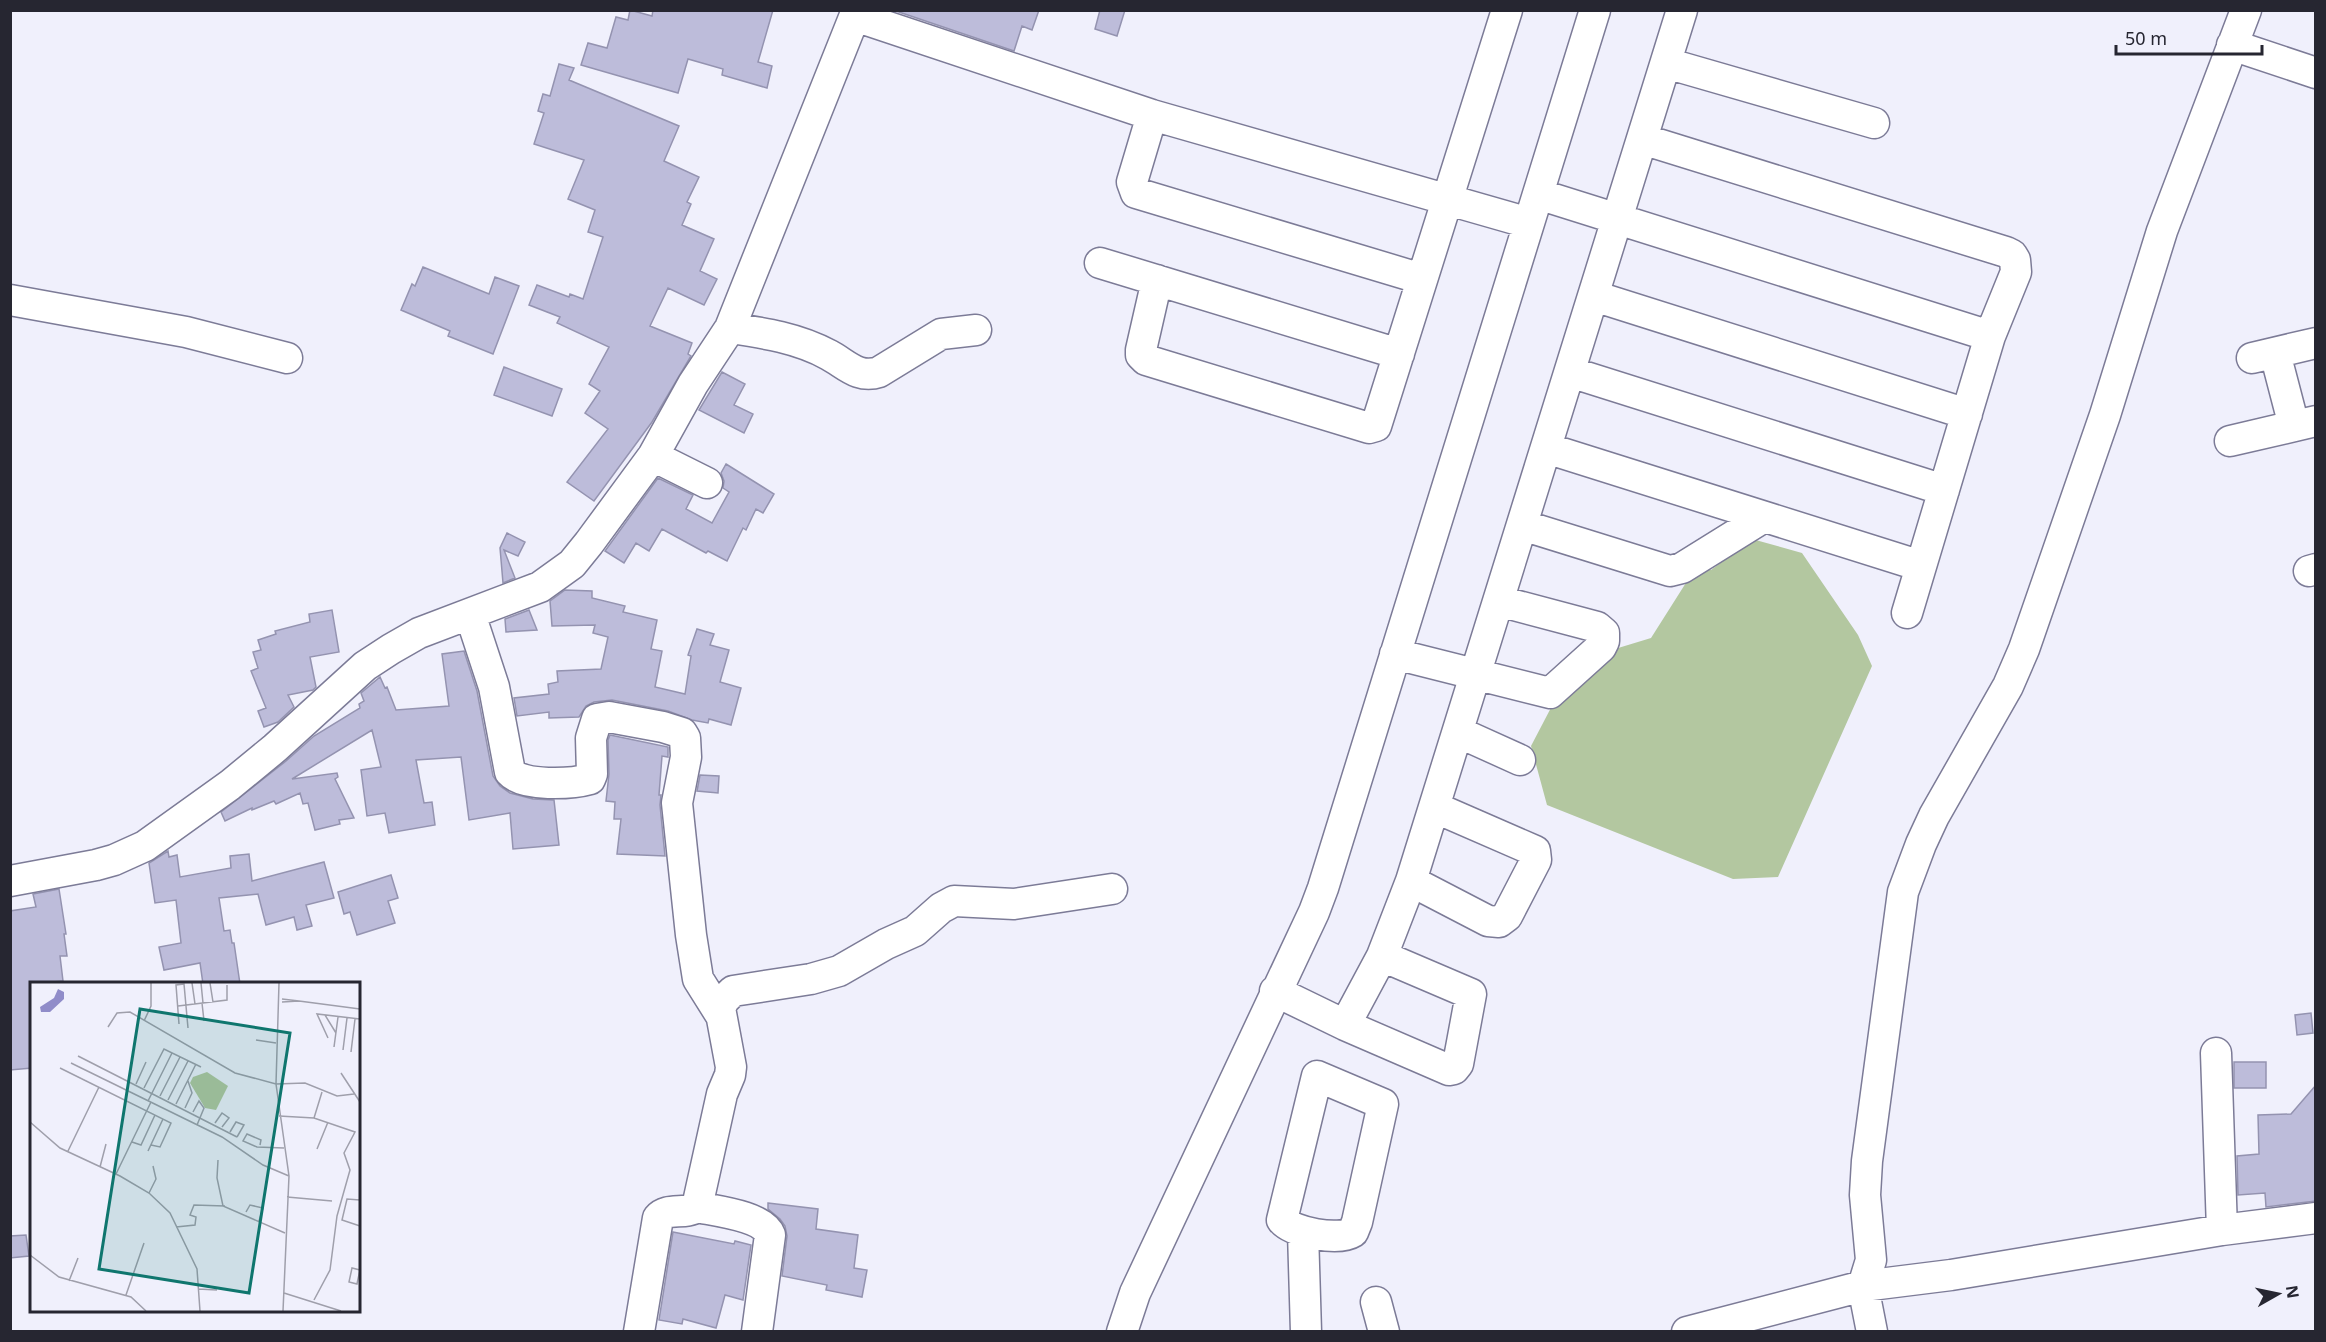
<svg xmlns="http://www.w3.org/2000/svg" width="2326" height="1342" font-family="'Noto Sans',sans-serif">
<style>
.green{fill:#b3c7a0}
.building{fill:#bdbcda;stroke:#9493b0;stroke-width:1.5}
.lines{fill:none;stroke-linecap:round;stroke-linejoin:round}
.minor-casing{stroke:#7c7b97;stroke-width:33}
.minor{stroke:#fff;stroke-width:30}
.inset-road{fill:none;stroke:#9f9fab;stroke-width:1.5}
.view{fill:#0f766e;fill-opacity:0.15;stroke:#0f766e;stroke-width:3}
.inset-edge{fill:none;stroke:#262631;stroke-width:3}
</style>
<rect width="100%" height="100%" fill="#f0f0fc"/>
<path class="green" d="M 1752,539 L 1802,553 L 1858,635 L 1872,666 L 1778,877 L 1733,879 L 1547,805 L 1531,746 L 1554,702 L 1605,652 L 1651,638 L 1696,567 L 1711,570 Z"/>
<path class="building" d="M 630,10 L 652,16 L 653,10 L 773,10 L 758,62 L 772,66 L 767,88 L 722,75 L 723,69 L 688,59 L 678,93 L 581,65 L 588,43 L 607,48 L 616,17 L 628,20 Z
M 893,10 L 1039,10 L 1032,30 L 1022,26 L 1014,51 Z
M 1100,10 L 1125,10 L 1117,36 L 1095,29 Z
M 559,64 L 574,68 L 569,80 L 679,126 L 664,161 L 699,177 L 687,202 L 691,204 L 682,225 L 714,239 L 700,271 L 717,279 L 704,305 L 668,288 L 650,326 L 692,343 L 688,354 L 691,356 L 652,422 L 594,501 L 567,482 L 608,429 L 585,413 L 600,391 L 589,384 L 609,347 L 557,323 L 560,317 L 529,305 L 537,285 L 569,297 L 570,294 L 583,299 L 603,237 L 588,232 L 595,210 L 568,199 L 584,160 L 534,144 L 544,113 L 538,111 L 543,94 L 550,96 Z
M 423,267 L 489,294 L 495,277 L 519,286 L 493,354 L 448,336 L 450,331 L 401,310 L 412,284 L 415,286 Z
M 504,367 L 562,389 L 552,416 L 494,395 Z
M 722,372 L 745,384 L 734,405 L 753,414 L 744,433 L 699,410 Z
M 726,464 L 774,494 L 763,513 L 756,509 L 746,530 L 743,528 L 727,561 L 708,551 L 706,553 L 662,529 L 649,551 L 636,543 L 624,563 L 605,551 L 658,478 L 693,495 L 686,509 L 712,523 L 729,492 L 723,488 L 724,481 L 721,473 Z
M 507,533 L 525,542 L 518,556 L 504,550 L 515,578 L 503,583 L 500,548 Z
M 565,590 L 592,591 L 592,598 L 625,606 L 623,612 L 657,620 L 651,649 L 662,651 L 655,687 L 685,694 L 691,656 L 688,655 L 697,629 L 714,634 L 710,645 L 729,650 L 720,682 L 741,688 L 731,725 L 709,719 L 708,723 L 692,720 L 668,711 L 612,700 L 594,702 L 586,706 L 579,717 L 549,718 L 549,712 L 517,716 L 514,698 L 549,694 L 548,684 L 558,682 L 557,671 L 601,669 L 608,637 L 593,633 L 595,625 L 552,626 L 550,601 Z
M 332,610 L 339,652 L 310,657 L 316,687 L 313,690 L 288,695 L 294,707 L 278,722 L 264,727 L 258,711 L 266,708 L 251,671 L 258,668 L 253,652 L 261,650 L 258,640 L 276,634 L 275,631 L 310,622 L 309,614 Z
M 529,610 L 537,630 L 506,632 L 505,619 Z
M 464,651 L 477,691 L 493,776 L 500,786 L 510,793 L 533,799 L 554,800 L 559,845 L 513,849 L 510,813 L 469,820 L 461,757 L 416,760 L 424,803 L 432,802 L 435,825 L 389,833 L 385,813 L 367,816 L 361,770 L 381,767 L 372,730 L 292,779 L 337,773 L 338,777 L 335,779 L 354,818 L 339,820 L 340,824 L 315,830 L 308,803 L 303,804 L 300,793 L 276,804 L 274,801 L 252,810 L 252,808 L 225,821 L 221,812 L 286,761 L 314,736 L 360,708 L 359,704 L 364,701 L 361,693 L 380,677 L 385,688 L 387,687 L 396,710 L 449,706 L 442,654 Z
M 610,735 L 668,747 L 668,757 L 662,756 L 659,795 L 661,795 L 660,805 L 665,856 L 617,854 L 621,819 L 614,819 L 615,802 L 606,801 L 609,774 L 608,740 Z
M 700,775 L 719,776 L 718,793 L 697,791 Z
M 168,851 L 169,857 L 177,855 L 180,877 L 231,868 L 230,856 L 249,854 L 252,881 L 324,862 L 334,898 L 306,905 L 312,926 L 297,930 L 294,917 L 266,925 L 258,894 L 219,898 L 224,931 L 230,930 L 232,943 L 234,943 L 240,984 L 203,984 L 200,963 L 164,970 L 159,947 L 181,943 L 176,900 L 155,903 L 149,863 Z
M 391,875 L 398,898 L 388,901 L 395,923 L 357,935 L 350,912 L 344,914 L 338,892 Z
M 59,889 L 66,934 L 64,934 L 67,956 L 60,956 L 63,981 L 32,984 L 32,1068 L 10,1070 L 10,911 L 36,907 L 33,894 Z
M 2311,1013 L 2313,1033 L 2297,1035 L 2295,1015 Z
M 2234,1062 L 2266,1062 L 2266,1088 L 2234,1088 Z
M 2316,1085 L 2316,1201 L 2266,1207 L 2265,1193 L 2238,1195 L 2237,1156 L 2259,1154 L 2258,1115 L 2291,1114 Z
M 768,1203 L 818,1209 L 816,1229 L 858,1235 L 854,1268 L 867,1270 L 862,1297 L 826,1290 L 827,1285 L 782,1276 L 787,1236 L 785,1226 L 780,1219 L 768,1209 Z
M 673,1232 L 734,1244 L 735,1241 L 751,1245 L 743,1300 L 725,1295 L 716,1328 L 683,1319 L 682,1324 L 659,1320 Z
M 26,1235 L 29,1256 L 10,1258 L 10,1236 Z"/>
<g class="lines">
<g class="minor-casing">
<path id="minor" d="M 855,16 L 1152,115 L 1529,223
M 2232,45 L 2316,73
M 1666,63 L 1874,123
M 1152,115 L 1132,182 L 1136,193 L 1422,279
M 1642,139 L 2006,252 L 2012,255 L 2015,260 L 2016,272 L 1990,336 L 1907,613
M 1538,194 L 1990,336
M 1100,263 L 1399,354
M 1157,280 L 1141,350 L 1141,355 L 1146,360 L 1369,428 L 1376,426 L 1507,10
M 1594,296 L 1967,414
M 10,300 L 186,332 L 287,358
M 730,328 C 764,333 798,338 829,355 C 846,364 858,379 879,372 L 941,334 L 976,330
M 2275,353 L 2294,426
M 2252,358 L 2316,343
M 1570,372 L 1944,490
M 2230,441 L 2316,421
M 1546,448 L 1921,566
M 653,456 L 707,483
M 1522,525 L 1670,571 L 1682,568 L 1764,517
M 2309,571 L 2316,569
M 470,614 L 494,687 L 510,772 C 523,787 572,784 590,779 L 592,774 L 591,738 L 597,719 L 609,717 L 663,727 L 682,733 L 685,738 L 686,757 L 677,803 L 691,935 L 698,979 L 720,1014
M 1395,654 L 1550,693 L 1601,647 L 1604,641 L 1604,633 L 1597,627 L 1499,601
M 1458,732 L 1520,760
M 10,881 L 96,865 L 114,860 L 145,846 L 230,785 L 275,748 L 365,666 L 391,649 L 419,633 L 540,587 L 572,564 L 589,543 L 653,456 L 693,384 L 730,328 L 857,10
M 1411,881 L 1488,921 L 1499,922 L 1507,916 L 1536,860 L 1535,851 L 1434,807
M 1275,991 L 1345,1025 L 1449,1070 L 1454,1069 L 1458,1064 L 1471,994 L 1382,956
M 1345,1025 L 1382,956 L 1411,881 L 1682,10
M 2216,1053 L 2222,1230
M 1317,1076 L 1383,1104 L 1357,1222 L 1353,1232 C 1339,1241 1293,1233 1282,1220 Z
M 697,1207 C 716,1211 763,1216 770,1235 L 757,1332
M 1303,1232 L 1306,1332
M 1376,1302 L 1384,1332
M 639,1332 L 658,1218 C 667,1207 685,1215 697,1207 L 722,1094 L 730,1075 L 731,1067 L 720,1008 L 724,1000 L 733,991 L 811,979 L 839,971 L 886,944 L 915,931 L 941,908 L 954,901 L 1014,904 L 1112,889
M 1122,1332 L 1135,1293 L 1314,912 L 1323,888 L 1595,10
M 1687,1332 L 1863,1286 L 1951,1275 L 2222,1230 L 2316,1218
M 1872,1332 L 1863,1286 L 1871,1260 L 1865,1195 L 1867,1161 L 1903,892 L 1921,844 L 1934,816 L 2008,686 L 2024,649 L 2105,415 L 2162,231 L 2246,10"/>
</g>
<use href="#minor" class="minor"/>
</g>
<g transform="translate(30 982)">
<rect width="330" height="330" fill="#f0f0fc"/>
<path d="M 177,90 L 198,104 L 186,128 L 175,126 L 160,101 L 163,95 Z" fill="#b3c7a0"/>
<path d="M 28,7 L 34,10 L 34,17 L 20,30 L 11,30 L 10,25 L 24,16 Z" fill="#908cc9"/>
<path class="inset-road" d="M 162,1 L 165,22M 171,1 L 173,21M 180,1 L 183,20M 249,1 L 246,102 L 259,194 L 253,329M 269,19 L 330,27M 252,20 L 269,19 L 252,17M 172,21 L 174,39M 148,24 L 197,18 L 197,3M 295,33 L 306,51M 114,39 L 121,24 L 121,1M 149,42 L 146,3 L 154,2 L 158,46M 78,45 L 87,31 L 100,30 L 205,91 L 246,102 L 275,101 L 307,114 L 324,112M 298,56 L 287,32 L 330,37M 226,58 L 246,61M 304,65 L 308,35M 313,68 L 317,36M 321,70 L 325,37M 48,74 L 207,155M 41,81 L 192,155 L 233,183 L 259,194M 30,86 L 141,141 L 130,165 L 121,163M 311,91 L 330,120M 106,102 L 116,80M 114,106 L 134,67 L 171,85M 130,114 L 150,75M 138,118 L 158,79M 118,119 L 142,71M 146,122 L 166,82M 155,126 L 162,111 L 158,99M 163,130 L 169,119 L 174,126 L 167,143M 249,134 L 284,136 L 325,150 L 314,171 L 320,188 L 307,234 L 300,288 L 284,318M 284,136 L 292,110M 0,140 L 30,166 L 90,194 L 119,211 L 140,231 L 167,287 L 170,329M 185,141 L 192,131 L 199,136 L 192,145M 200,150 L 206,140 L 214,143 L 207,155M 102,160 L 111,163 L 125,133M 230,163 L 231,158 L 217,152 L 213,159 L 227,165 L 254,166M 287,167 L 298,140M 38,169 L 69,105M 118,169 L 133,137M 188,178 L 187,196 L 193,224 L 255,251M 70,185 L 76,162M 86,192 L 121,120M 119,211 L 126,197 L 123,184M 257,215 L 302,219M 330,218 L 317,217 L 312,238 L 330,244M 216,230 L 220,223 L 233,226 L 229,239M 146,245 L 165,243 L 166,235 L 160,233 L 164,223 L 195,224M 0,273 L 29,295 L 101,315 L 116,329M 330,286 L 330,288 L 328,297 L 327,302 L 319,300 L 322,286 L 330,288M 39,299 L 48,276M 168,307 L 187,308M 254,311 L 311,329M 96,313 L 114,261"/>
<path class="view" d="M 110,27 L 260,51 L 219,311 L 69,287 Z"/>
<rect width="330" height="330" class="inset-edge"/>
</g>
<rect width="2326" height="1342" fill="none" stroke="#262631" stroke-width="24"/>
<g transform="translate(2278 1294) rotate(81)" stroke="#f0f0fc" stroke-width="4.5" paint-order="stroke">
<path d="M0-4.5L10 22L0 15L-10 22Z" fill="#262631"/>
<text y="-9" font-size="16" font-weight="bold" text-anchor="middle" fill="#262631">N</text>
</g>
<path d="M2116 45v9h146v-9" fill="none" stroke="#262631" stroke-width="3"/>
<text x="2125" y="45" font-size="18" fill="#262631" stroke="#f0f0fc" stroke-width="4.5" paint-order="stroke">50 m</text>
</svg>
